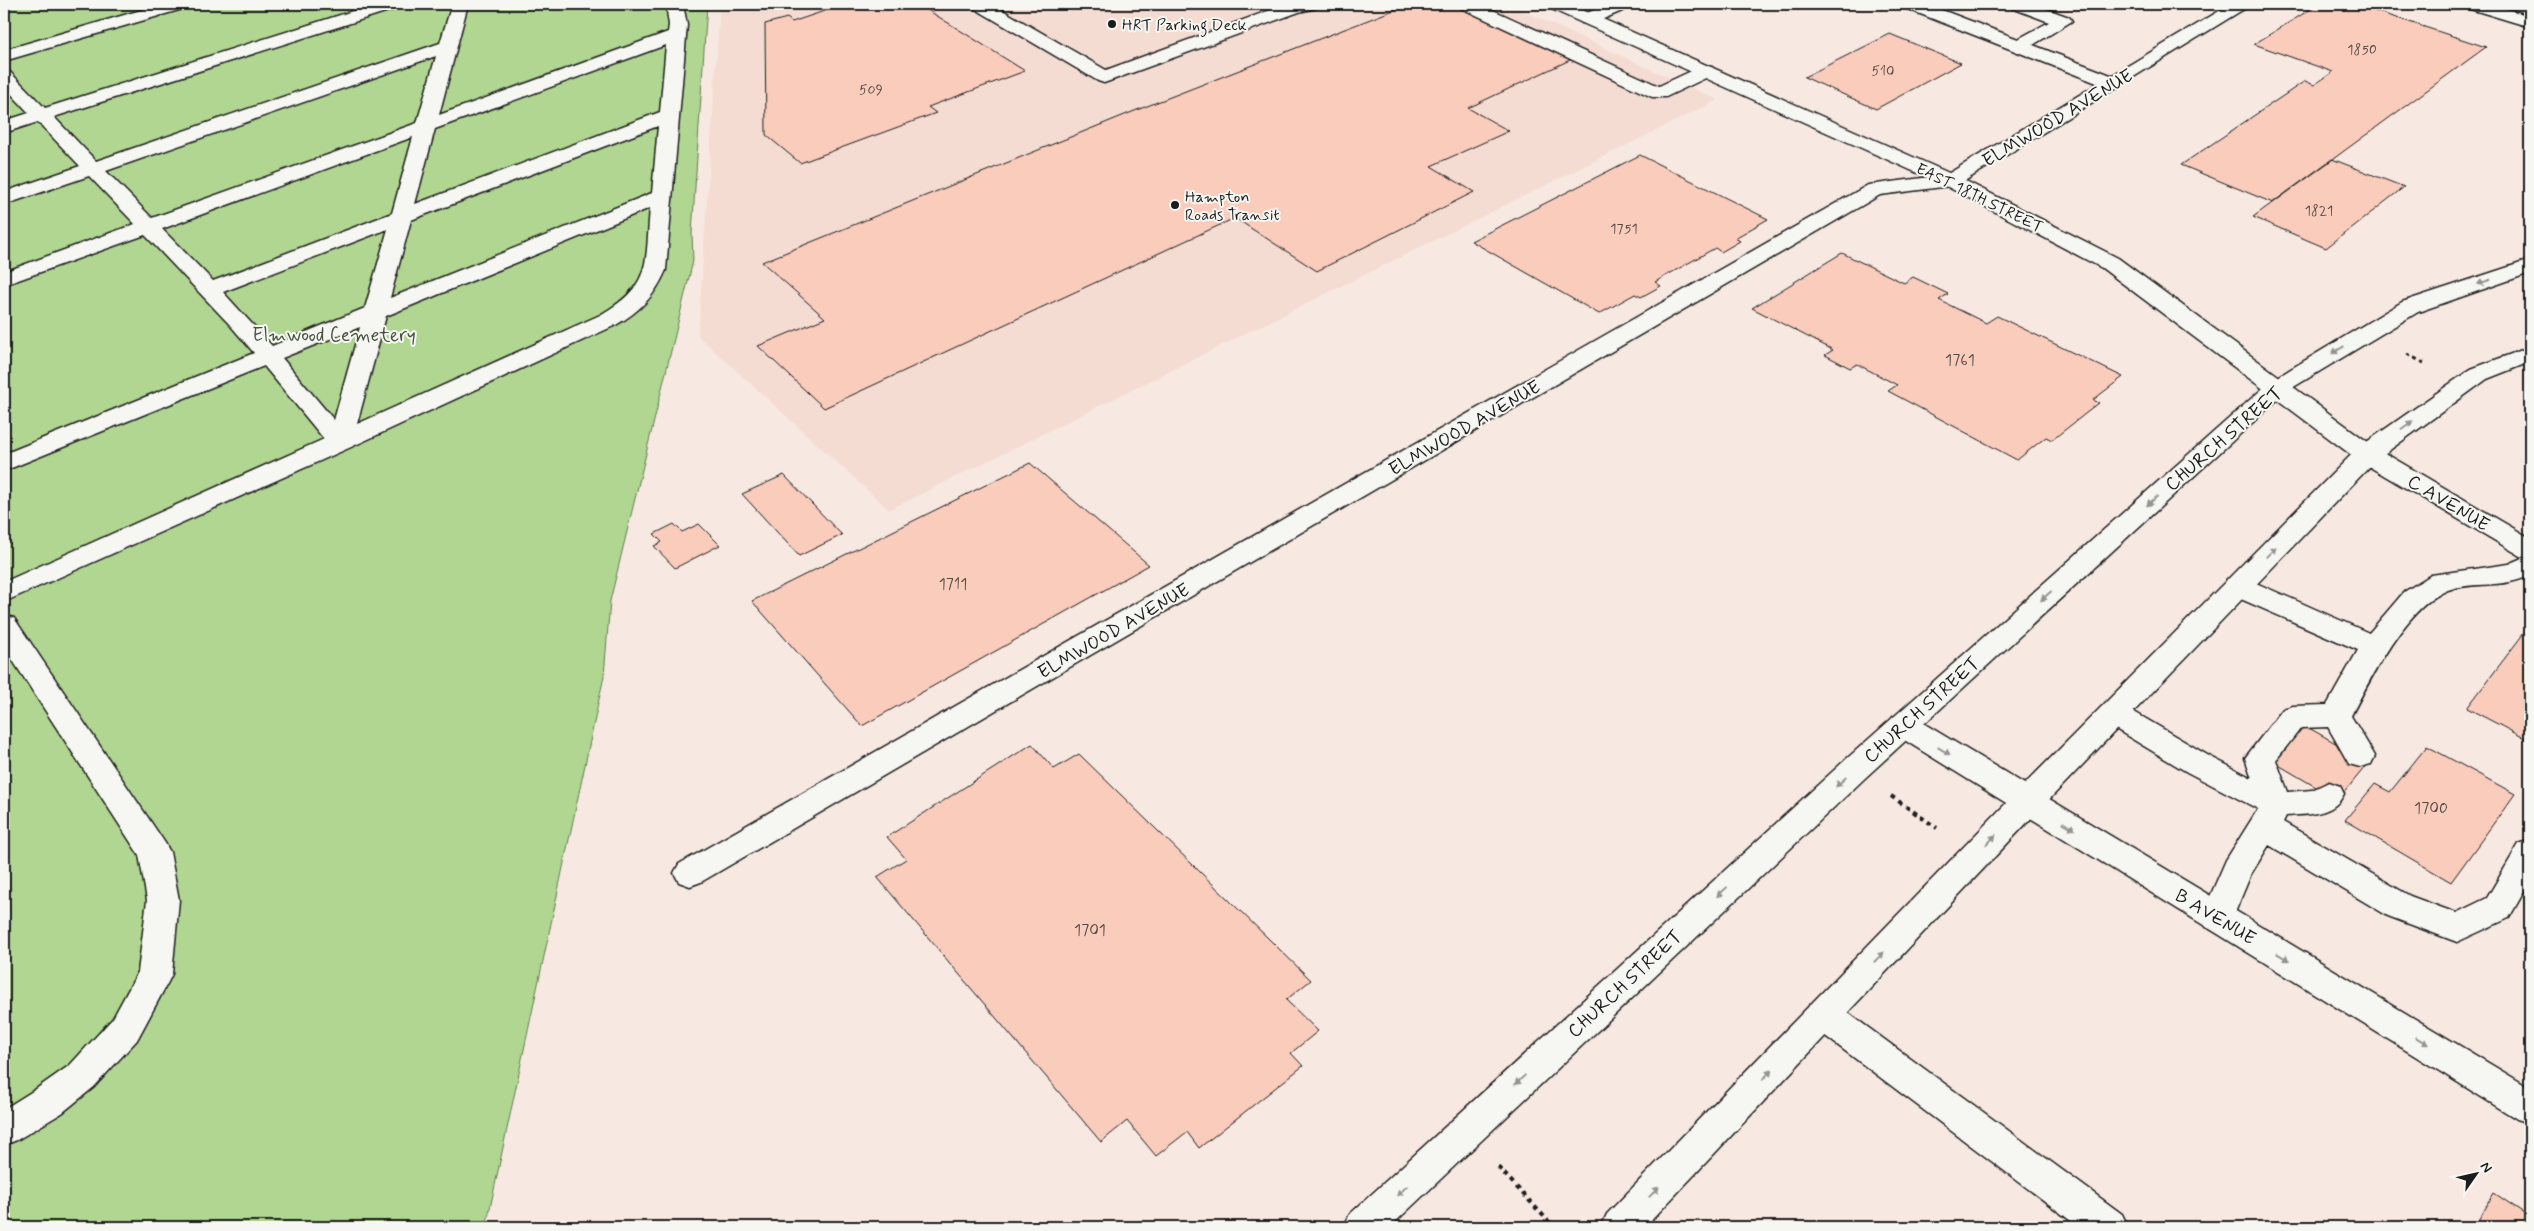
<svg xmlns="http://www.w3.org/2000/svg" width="2534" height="1231" font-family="Mynerve,sans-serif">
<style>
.built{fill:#f4dcd3}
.green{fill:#b0d692;stroke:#667957}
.building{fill:#f9ccbc;stroke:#1c1c1c}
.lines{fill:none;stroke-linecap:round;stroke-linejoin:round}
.service-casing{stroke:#1c1c1c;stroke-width:3}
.minor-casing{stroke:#1c1c1c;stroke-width:3}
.tertiary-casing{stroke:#1c1c1c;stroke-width:3}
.secondary-casing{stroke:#1c1c1c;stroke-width:3}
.path-far1{stroke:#1c1c1c;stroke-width:3;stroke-dasharray:4 4;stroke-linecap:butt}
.path{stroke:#1c1c1c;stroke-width:4;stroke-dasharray:4.5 4.5;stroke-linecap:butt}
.service{fill:#f6f6f2;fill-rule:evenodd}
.minor{fill:#f6f6f2;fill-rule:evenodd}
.tertiary{fill:#f6f6f2;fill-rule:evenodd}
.secondary{fill:#f6f6f2;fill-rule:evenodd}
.oneway{fill:#949492}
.poi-dot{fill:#1c1c1c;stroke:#f6f6f2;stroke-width:2}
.labels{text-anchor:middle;stroke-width:4;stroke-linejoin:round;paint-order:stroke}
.far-number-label{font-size:14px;fill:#534844}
.far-poi-label{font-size:16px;fill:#1c1c1c;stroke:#f6f6f2;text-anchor:start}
.far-street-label{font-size:16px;fill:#1c1c1c;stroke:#f6f6f2}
.number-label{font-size:16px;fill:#534844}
.street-label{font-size:19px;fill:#1c1c1c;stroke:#f6f6f2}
.park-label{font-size:19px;fill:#48543f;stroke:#f6f6f2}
</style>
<rect width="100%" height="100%" fill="#f7e9e2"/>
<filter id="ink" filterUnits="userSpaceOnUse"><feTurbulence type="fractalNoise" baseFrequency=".02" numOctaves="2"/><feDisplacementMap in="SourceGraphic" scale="10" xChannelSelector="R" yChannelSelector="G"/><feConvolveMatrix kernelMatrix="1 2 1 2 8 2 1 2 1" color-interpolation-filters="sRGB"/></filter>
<g filter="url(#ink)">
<path class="built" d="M 720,4 L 1508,4 L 1718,100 L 889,510 L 698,336 Z"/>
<path class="green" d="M 4,4 L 707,4 L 692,233 L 693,261 L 610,601 L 604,676 L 486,1227 L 4,1227 Z"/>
<path class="building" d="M 845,4 L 918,4 L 1025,71 L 928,107 L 936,113 L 800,163 L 766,135 L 765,24 L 787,18 L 792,22 Z
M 1409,4 L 1451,4 L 1572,59 L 1468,108 L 1509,131 L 1431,166 L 1474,192 L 1317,271 L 1235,218 L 824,408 L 758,346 L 825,318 L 762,262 L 1142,108 Z
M 2319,4 L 2354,4 L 2486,47 L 2273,203 L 2181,165 L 2305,81 L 2314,85 L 2333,72 L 2254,44 Z
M 1890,34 L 1961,63 L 1876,109 L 1804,77 Z
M 1640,155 L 1768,219 L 1735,238 L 1740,241 L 1721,252 L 1715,248 L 1655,282 L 1661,286 L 1641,297 L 1635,294 L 1599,314 L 1471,241 Z
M 2332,159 L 2404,187 L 2326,248 L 2253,217 Z
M 1842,253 L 1904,283 L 1913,277 L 1948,294 L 1939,300 L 1986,323 L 1997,316 L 2123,377 L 2093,400 L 2099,403 L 2052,440 L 2046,437 L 2017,460 L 1888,391 L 1897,385 L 1857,364 L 1850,368 L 1825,355 L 1833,350 L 1752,308 Z
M 1030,463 L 1149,565 L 862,726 L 752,601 Z
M 784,475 L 842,535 L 799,556 L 742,494 Z
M 674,524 L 682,532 L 699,524 L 720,545 L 675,568 L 654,546 L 662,542 L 654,534 Z
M 2530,625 L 2530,741 L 2467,708 Z
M 2302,724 L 2369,762 L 2338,800 L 2270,760 Z
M 1032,744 L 1054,769 L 1079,754 L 1311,980 L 1286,1000 L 1318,1031 L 1291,1053 L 1303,1066 L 1199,1148 L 1187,1132 L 1156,1156 L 1127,1121 L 1101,1142 L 877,877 L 906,859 L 887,837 Z
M 2427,746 L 2515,794 L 2451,882 L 2345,820 L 2375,784 L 2390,792 Z
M 2494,1193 L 2530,1217 L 2530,1227 L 2475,1227 Z"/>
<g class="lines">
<g class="service-casing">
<path id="service" d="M 162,4 L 189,4 L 186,8 L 4,61 L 4,50 Z
M 375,4 L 401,4 L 398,8 L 54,117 L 96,161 L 440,43 L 452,4 L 468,4 L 439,115 L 668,32 L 669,25 L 666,4 L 683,4 L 687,25 L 666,270 C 655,296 640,311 616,325 L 349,448 L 4,602 L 4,582 L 324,439 L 264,366 L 4,471 L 4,454 L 254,353 L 231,326 L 145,235 L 4,285 L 4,272 L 135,224 L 89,176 L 4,205 L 4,192 L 80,166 L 38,122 L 4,133 L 4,121 L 29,113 L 4,86 L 4,71 L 10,72 L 45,108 ZM 666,45 L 660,112 L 415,204 L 435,129 ZM 436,56 L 417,123 L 152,218 L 106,171 ZM 658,126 L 652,193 L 390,298 L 411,220 ZM 413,137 L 392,213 L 213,281 L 162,229 ZM 650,208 C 645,263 653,285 600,315 L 357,424 L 386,316 ZM 388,229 L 365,308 L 272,346 L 223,292 ZM 360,327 L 334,420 L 282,358 Z
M 971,4 L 992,4 L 1106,70 L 1287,4 L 1319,4 L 1316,8 L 1299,12 L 1104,83 L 1098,81 L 974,8 Z
M 1458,4 L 1480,4 L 1659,86 L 1700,67 L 1712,67 L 1715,71 L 1712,75 L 1666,97 L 1652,97 L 1461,8 Z
M 1902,4 L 1926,4 L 2018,39 L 2049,22 L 2012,8 L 2009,4 L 2033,4 L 2069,17 L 2072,21 L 2033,45 L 2121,79 L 2123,83 L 2121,87 L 2107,87 L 1905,8 Z
M 2530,555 L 2530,575 C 2505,589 2474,581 2448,590 C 2406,606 2371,678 2351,716 L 2375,756 L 2371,764 L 2360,767 L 2349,764 L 2328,727 L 2301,728 L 2276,760 L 2288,792 L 2312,790 L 2329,782 L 2340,786 L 2344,794 C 2333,816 2308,814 2286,816 L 2283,822 L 2410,896 L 2456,913 L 2487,898 L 2519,844 L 2530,840 L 2530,881 L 2509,918 L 2457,942 L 2388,916 L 2269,845 L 2251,874 L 2229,927 L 2217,931 L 2205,927 L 2201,917 L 2226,860 L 2258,809 L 2187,772 L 2104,722 L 2099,714 L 2104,706 L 2114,703 L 2124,706 L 2209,756 L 2252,778 L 2245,758 L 2283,709 L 2293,706 L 2327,705 L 2358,650 L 2227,593 L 2224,586 L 2227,579 L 2237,577 L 2247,579 L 2369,633 L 2404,592 L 2431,575 L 2509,564 Z
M 4,615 L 14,618 L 165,843 L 170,852 L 179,900 L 172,974 L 167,984 L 137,1040 L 94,1087 L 62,1113 L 17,1140 L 4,1145 L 4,1109 L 36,1089 L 70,1065 L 113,1018 L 138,972 L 147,900 L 139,855 L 4,647 Z
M 1824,1000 L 1836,1004 L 2122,1214 L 2128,1227 L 2079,1227 L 1812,1026 L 1807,1015 L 1812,1004 Z"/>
</g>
<g class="minor-casing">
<path id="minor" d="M 1609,4 L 1632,4 L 1629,8 L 1594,23 L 1582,23 L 1579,19 L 1582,15 Z
M 2231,4 L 2252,4 L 1958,185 L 1880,195 L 701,882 L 690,886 L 679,882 L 674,873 L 679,864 L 1868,185 L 1946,175 Z
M 2367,446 L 2376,448 L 2530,538 L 2530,559 L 2521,556 L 2358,460 L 2355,454 L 2358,448 Z
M 1903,714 L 1913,717 L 2530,1088 L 2530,1123 L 2517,1119 L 1893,733 L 1888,725 L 1893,717 Z"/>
</g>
<g class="tertiary-casing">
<path id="tertiary" d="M 1547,4 L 1569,4 L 1958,177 L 2118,258 L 2376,448 L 2379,454 L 2376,460 L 2367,462 L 2358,460 L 2102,268 L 1944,185 L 1549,8 Z
M 2464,4 L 2490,4 L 2530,16 L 2530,27 L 2467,8 Z"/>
</g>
<g class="secondary-casing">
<path id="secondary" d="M 2530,260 L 2530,273 L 2418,312 L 2287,391 L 1865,778 L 1390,1227 L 1344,1227 L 1350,1214 L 1843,762 L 2271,381 L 2402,302 Z
M 2530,347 L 2530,362 L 2487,379 L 2376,460 L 2039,810 L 1645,1227 L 1601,1227 L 1607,1214 L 2017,792 L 2358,448 L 2471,369 Z"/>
</g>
<path class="path-far1" d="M 2407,354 L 2424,363"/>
<path class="path" d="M 1891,796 L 1937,828
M 1498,1167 L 1551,1224"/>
<use href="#service" class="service"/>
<use href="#minor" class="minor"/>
<use href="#tertiary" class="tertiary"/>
<use href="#secondary" class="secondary"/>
</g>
<defs><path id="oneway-solid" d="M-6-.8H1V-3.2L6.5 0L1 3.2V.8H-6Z" transform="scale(1.25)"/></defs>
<g class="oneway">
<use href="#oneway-solid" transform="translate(2484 282) rotate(161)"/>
<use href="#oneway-solid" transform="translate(2338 350) rotate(149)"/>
<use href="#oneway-solid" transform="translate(2407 425) rotate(-35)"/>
<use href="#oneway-solid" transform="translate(2152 501) rotate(138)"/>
<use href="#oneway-solid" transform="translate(2271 552) rotate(-46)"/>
<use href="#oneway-solid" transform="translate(2046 596) rotate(138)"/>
<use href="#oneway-solid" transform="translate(1944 751) rotate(31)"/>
<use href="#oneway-solid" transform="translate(1841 782) rotate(137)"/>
<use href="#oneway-solid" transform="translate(2069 826) rotate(31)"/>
<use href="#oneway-solid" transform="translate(1991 840) rotate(-47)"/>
<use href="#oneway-solid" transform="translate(1722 892) rotate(137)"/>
<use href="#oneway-solid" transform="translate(1879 957) rotate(-46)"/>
<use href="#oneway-solid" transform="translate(2283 957) rotate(31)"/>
<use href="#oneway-solid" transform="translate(2422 1041) rotate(31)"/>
<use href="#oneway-solid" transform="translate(1767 1075) rotate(-46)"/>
<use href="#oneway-solid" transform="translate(1520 1080) rotate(137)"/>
<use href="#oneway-solid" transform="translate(1402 1191) rotate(137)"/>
<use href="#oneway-solid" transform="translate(1654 1192) rotate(-46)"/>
</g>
</g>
<g class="poi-dot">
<circle cx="1112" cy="24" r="5"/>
<circle cx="1175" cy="205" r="5"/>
</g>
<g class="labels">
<g class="far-number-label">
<text x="2362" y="54">1850</text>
<text x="1883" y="75">510</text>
<text x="871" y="94">509</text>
<text x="2319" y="215">1821</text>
<text x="1624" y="233">1751</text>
</g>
<g class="far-poi-label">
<text x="1122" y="30">HRT Parking Deck</text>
<text x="1185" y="202">Hampton<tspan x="1185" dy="18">Roads Transit</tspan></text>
</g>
<g class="far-street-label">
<text transform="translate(1980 197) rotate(26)" y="6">EAST 18TH STREET</text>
</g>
<g class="number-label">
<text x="1960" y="365">1761</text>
<text x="953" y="589">1711</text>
<text x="2431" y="813">1700</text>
<text x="1090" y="935">1701</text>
</g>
<g class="street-label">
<text transform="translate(2057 117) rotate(-31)" y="7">ELMWOOD AVENUE</text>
<text transform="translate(1464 427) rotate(-30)" y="7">ELMWOOD AVENUE</text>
<text transform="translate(2223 438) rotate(-41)" y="7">CHURCH STREET</text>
<text transform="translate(2449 502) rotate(31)" y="7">C AVENUE</text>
<text transform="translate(1113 630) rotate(-30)" y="7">ELMWOOD AVENUE</text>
<text transform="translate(1921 709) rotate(-42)" y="7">CHURCH STREET</text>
<text transform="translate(2216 916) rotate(31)" y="7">B AVENUE</text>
<text transform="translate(1624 983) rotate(-43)" y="7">CHURCH STREET</text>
</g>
<g class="park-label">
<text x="334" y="341">Elmwood Cemetery</text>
</g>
</g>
<rect width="2534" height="1231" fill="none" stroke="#f6f6f2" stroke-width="20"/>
<rect x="10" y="10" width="2514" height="1211" fill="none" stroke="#1c1c1c" stroke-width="2" filter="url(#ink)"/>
<g transform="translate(2476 1174) rotate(56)" stroke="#f6f6f2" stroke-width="4" paint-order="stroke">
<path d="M0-4L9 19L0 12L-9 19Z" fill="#1c1c1c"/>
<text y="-8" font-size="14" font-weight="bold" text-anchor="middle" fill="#1c1c1c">N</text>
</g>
</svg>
